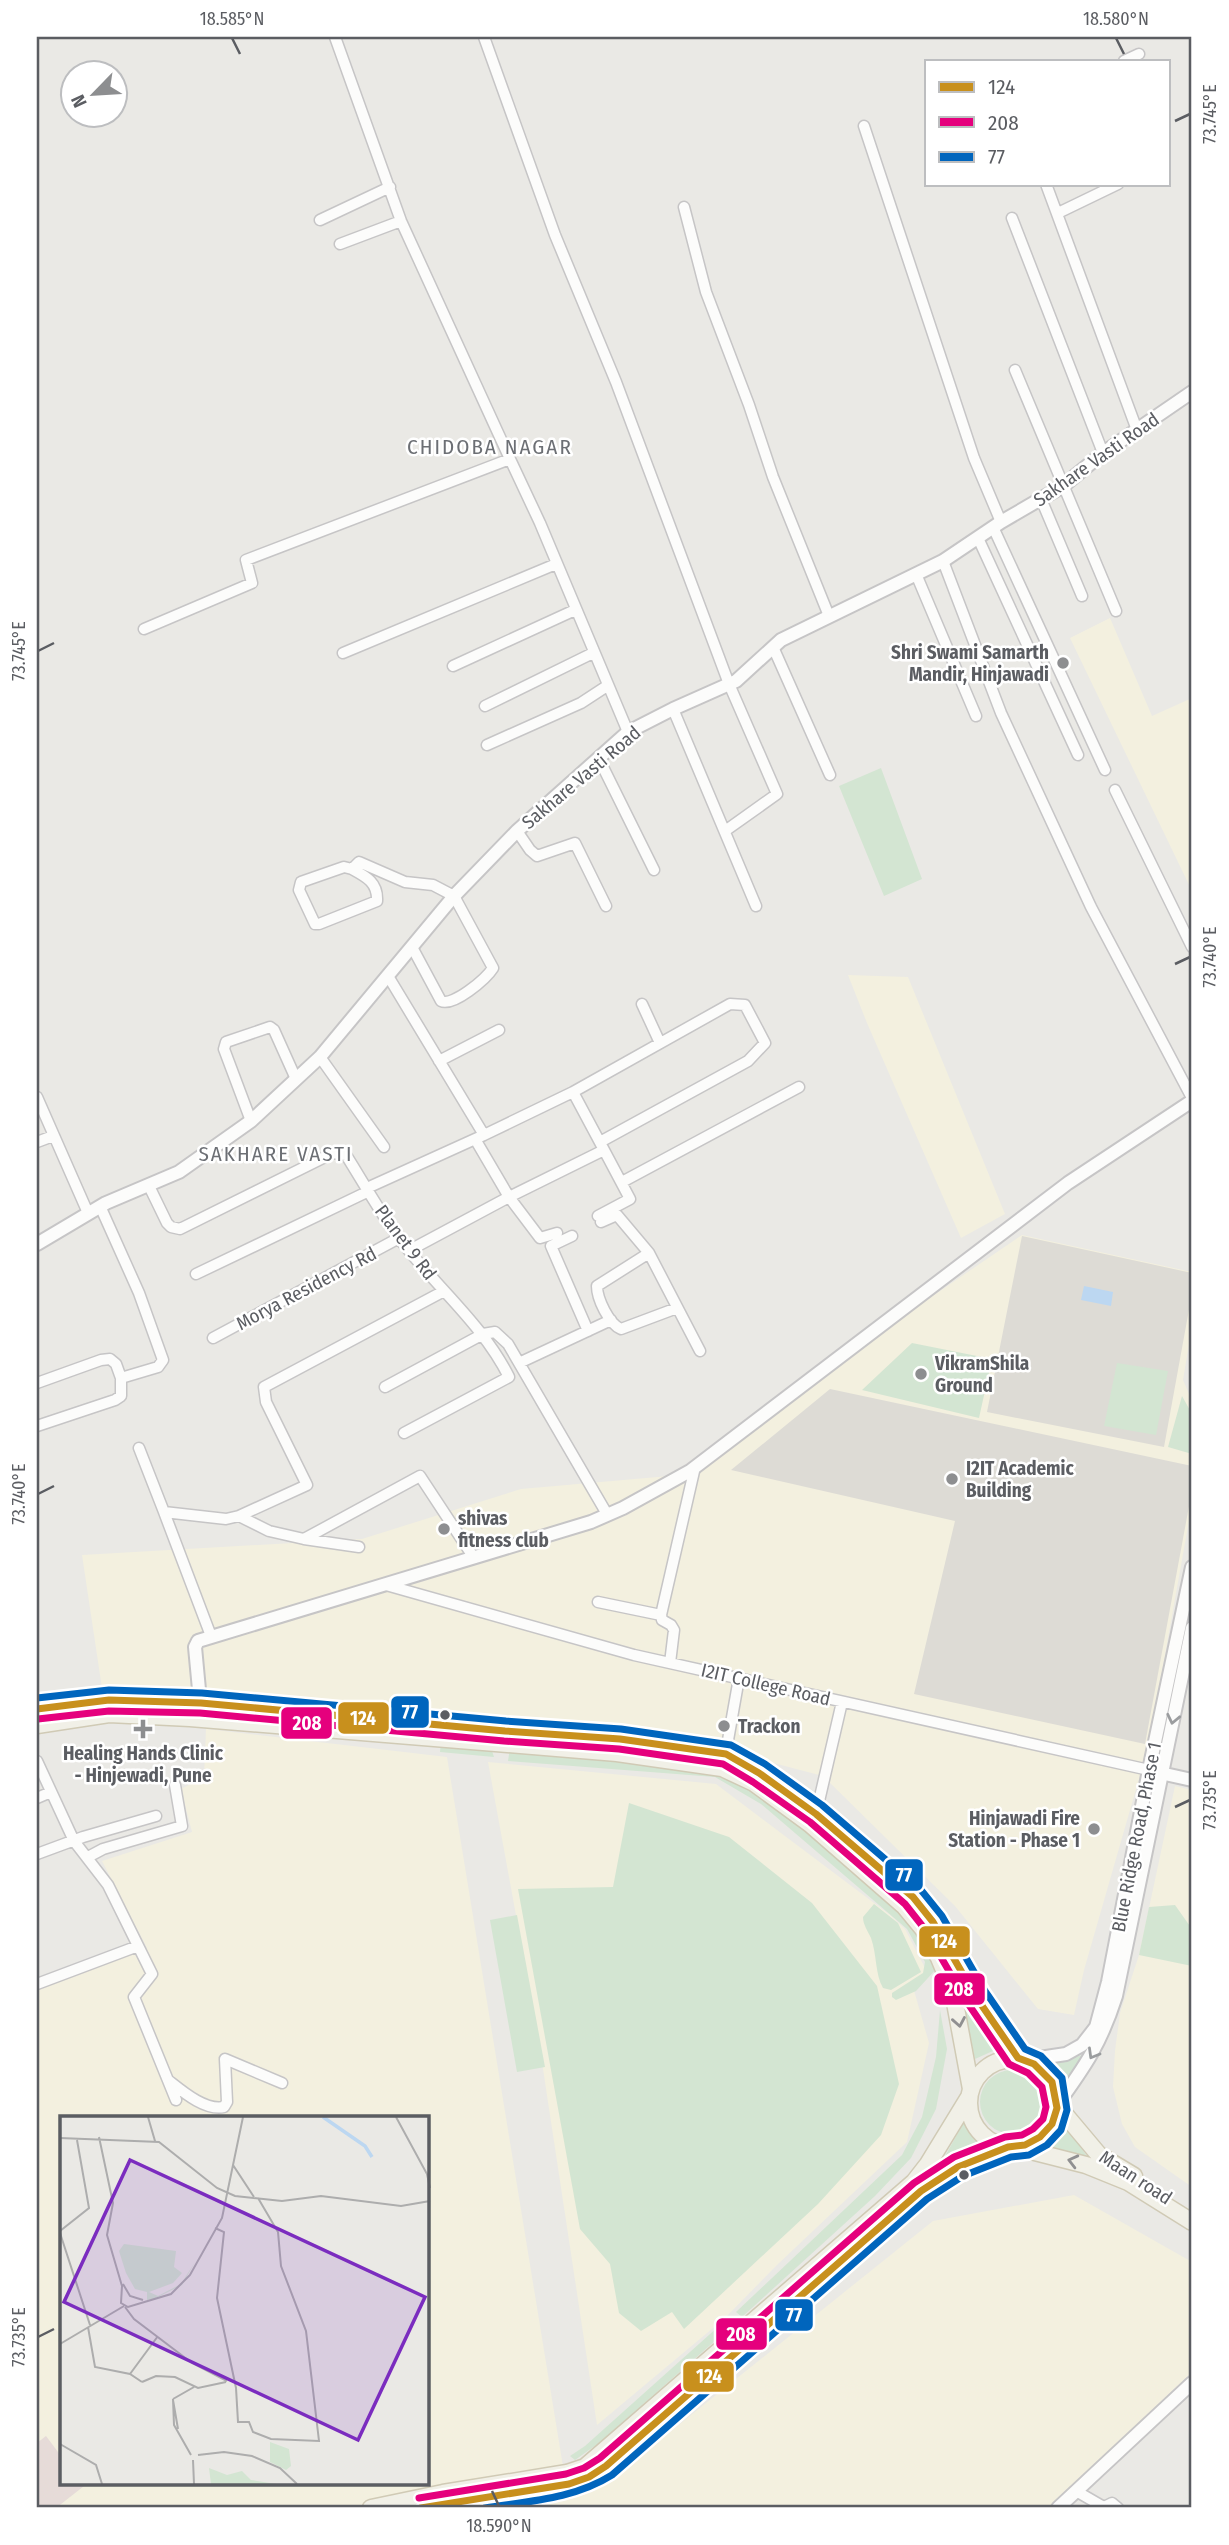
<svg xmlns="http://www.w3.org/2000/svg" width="1229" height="2545" font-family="'Fira Sans Condensed',sans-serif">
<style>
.commercial{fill:#f3f0df;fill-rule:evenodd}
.education{fill:#dddbd5}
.medical{fill:#e6dbd8}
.green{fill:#d3e5d2}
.water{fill:#bcd7f1}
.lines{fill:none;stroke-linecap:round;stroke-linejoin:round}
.minor-casing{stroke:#c6c5c6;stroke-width:13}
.tertiary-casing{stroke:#c6c5c6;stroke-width:16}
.primary-casing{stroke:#d0cab5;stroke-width:19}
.minor{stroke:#fcfcfb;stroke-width:10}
.tertiary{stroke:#fcfcfb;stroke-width:12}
.primary{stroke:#f1f0e7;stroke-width:16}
.bus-1-casing{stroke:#fff;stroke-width:12}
.bus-2-casing{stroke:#fff;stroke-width:12}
.bus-3-casing{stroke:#fff;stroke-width:12}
.bus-1{stroke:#c8901d;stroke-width:7}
.bus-2{stroke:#e5007d;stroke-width:7}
.bus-3{stroke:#0065bd;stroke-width:7}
.oneway{stroke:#9b9d9f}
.oneway2{stroke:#909091}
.ticks{fill:none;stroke:#5b5d62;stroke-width:2.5}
.poi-dot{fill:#8d8e90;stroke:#fff;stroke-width:2.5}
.bus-dot{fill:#5b5d62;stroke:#fff;stroke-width:2.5}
.labels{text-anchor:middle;stroke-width:5;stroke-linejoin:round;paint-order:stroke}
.street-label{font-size:19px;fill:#5b5d62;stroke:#fff}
.poi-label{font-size:19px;font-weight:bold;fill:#5b5d62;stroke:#fff;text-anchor:start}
.neighbourhood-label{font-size:21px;letter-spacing:2px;fill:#6c6f74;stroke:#fff}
.inset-river{fill:none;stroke:#bcd7f1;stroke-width:3.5}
.inset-road{fill:none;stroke:#adadad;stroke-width:2}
.view{fill:#7b2cbf;fill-opacity:0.15;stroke:#7b2cbf;stroke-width:3.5}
.inset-edge{fill:none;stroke:#5b5d62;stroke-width:3.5}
.line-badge{stroke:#fff;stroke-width:2.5}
.badge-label{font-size:19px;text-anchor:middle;font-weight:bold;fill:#fff}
.neatline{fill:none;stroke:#5b5d62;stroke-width:2.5}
.ticks-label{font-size:18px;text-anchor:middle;fill:#5b5d62}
</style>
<rect width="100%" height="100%" fill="#eae9e5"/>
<path class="commercial" d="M 1110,618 L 1152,716 L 1192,698 L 1192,891 L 1070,638 Z
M 848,975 L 908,977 L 1005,1214 L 961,1238 L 867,1023 Z
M 1022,1235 L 1192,1272 L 1192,1326 L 1183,1380 L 1192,1401 L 1192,1504 L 1149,1744 L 1084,1970 L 1074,2015 L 1038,2009 L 955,1906 L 823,1776 L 698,1743 L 203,1691 L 103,1695 L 82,1555 L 362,1539 L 521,1489 L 669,1476 Z
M 206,1729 L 447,1757 L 567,2491 L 625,2468 L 933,2221 L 1074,2195 L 1192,2262 L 1192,2372 L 1049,2508 L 37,2508 L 37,1990 L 147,1948 L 102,1861 L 192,1832 L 181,1789 L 204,1777 ZM 61,2118 L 427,2118 L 427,2484 L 61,2484 Z
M 488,1762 L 716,1784 L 890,1915 L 905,1929 L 926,1970 L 913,1987 L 929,2043 L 907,2142 L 777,2265 L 725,2318 L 597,2425 L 538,2036 Z
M 1175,1786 L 1192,1790 L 1192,2187 L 1135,2147 L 1122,2124 L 1113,2087 L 1115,2051 L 1120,2013 L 1139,1955 Z"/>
<path class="education" d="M 1022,1236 L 1192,1273 L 1192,1293 L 1164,1447 L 987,1412 Z
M 830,1389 L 1192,1466 L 1192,1490 L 1145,1744 L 914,1694 L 955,1521 L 731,1470 Z"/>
<path class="medical" d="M 46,2436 L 61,2456 L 61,2484 L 82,2484 L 84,2486 L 56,2508 L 37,2508 L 37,2443 Z"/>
<path class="green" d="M 881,768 L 922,879 L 884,896 L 839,786 Z
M 912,1343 L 992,1359 L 979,1418 L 862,1390 Z
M 1117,1363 L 1168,1371 L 1156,1435 L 1104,1426 Z
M 1182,1396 L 1192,1414 L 1192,1454 L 1168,1447 Z
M 441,1740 L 490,1745 L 494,1757 L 440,1752 Z
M 510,1748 L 714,1770 L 772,1802 L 906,1915 L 938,1967 L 916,1991 L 896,2000 L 892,1997 L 892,1993 L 923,1973 L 925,1962 L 907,1929 L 761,1804 L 715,1777 L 508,1761 Z
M 629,1803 L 729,1837 L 812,1903 L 877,1986 L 899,2084 L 881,2135 L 818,2204 L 684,2329 L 672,2312 L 641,2331 L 619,2313 L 610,2264 L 580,2229 L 518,1889 L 613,1887 Z
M 874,1904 L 898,1923 L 921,1972 L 891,1990 L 883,1988 C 875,1974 877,1955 871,1938 C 868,1931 863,1925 863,1917 Z
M 1175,1905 L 1192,1929 L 1192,1966 L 1139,1955 L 1149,1907 Z
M 517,1915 L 545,2067 L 517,2072 L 490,1920 Z
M 961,1991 L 1004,2046 L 975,2059 Z
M 940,2010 L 947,2049 L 936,2109 L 911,2158 L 875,2196 L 742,2317 L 736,2312 L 902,2155 L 922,2117 L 936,2057 Z
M 1086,2054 L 1066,2082 L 1065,2082 L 1054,2063 Z
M980 2102a32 32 0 1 1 64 0a32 32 0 1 1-64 0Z
M 964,2122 L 974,2138 L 984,2150 L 939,2167 Z
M 1065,2125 L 1089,2159 L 1048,2149 L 1061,2134 Z
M 719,2326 L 725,2332 L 599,2443 L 575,2460 L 570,2456 L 585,2446 Z"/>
<path class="water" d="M 1084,1286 L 1113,1292 L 1111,1306 L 1081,1300 Z"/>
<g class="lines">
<g class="minor-casing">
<path id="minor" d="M 335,37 L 401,221 L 510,459
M 484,37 L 555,235 L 616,382 L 729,684 L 777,794 L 725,831
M 1124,61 L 1139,54
M 864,126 L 974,458 L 1001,522
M 1046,184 L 1137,430
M 684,207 L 706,292 L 749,405 L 773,477 L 829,616
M 1058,213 L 1118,184
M 1012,218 L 1103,453
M 320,220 L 390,187
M 340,244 L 401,221
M 1015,370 L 1116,611
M 1041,499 L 1082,596
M 993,527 L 1105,770
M 978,538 L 1078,755
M 943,561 L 1001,713 L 1091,907 L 1192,1098
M 916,574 L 976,716
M 144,629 L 252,583 L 246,560 L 510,459 L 540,523 L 628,732
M 773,647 L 830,775
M 343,653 L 556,564
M 453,666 L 575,610
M 485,706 L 593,653
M 673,709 L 756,906
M 487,745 L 581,703 L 607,686
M 599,759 L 654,870
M 1115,790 L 1192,947
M 517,831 L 530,850 L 537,856 L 575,843 L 606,906
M 352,869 C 367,877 378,883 377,901 L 319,924 L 315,924 L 299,890 L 301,882 L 344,867 L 352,869 L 359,862 L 405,882 L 433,885 L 454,896 L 493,968 C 486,979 453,1007 441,1001 L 412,947
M 642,1004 L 660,1043
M 320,1057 L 384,1147
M 439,1061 L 499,1030
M 573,1092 L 730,1004 L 745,1005 L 765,1043 L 748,1061 L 600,1142
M 37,1097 L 88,1213
M 251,1121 L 224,1049 L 226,1042 L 270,1027 L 274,1030 L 296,1079
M 475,1139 L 509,1197 L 604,1150 L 573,1092 L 484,1135
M 37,1142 L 53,1136
M 622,1182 L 799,1087
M 149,1186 L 167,1223 L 171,1227 L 180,1229 L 333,1153 L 346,1155 C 363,1182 379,1211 398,1237 C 434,1285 482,1323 509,1377 L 404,1433
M 367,1188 L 484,1135 L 388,976
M 598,1216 L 630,1199 L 604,1150
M 601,1222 L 617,1215 L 649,1253 L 700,1351
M 572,1236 L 551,1246 L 588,1331
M 410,1250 L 509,1197 L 540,1238 L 557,1233
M 649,1253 L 597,1286 C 597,1299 609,1324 621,1329 L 677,1308
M 196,1274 L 369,1191
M 213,1338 L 399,1238
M 519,1363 L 611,1320
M 37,1383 L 101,1360 L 110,1359 L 116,1364 L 121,1378 L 158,1367 L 163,1360 L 139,1293 L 100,1206
M 385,1387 L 483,1334 L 495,1332 L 508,1344 L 607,1514
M 37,1426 L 115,1400 L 121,1396 L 121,1378
M 139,1448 L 164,1512
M 239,1516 L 269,1531 L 304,1539 L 359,1547
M 304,1539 L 420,1476 L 474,1558
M 386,1585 L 634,1655 L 1149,1770
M 598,1602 L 661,1615
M 211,1636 L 164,1512 L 226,1519 L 239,1516 L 307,1485 L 266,1402 L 264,1387 L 444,1291
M 670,1663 L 674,1630 L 671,1625 L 662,1620 L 661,1615 L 695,1467
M 725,1757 L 739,1678
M 37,1761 L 74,1841 L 108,1885 L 152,1974 L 134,1997 L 176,2100
M 37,1798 L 51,1792
M 816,1814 L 842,1702
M 37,1854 L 83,1837 L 156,1816
M 88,1857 L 103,1849 L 182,1826 L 175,1785
M 37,1984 L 138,1946
M 168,2080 C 182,2091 205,2111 224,2107 L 227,2102 L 225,2059 L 282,2083
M 1076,2491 L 1102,2506
M 1102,2508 L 1112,2503 L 1118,2508"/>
</g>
<g class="tertiary-casing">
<path id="tertiary" d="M 37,1244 L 106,1203 L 179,1172 L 251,1121 L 320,1057 L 454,896 L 517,831 L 628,732 L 673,709 L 736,681 L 781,640 L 943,561 L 1001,522 L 1063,486 L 1103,453 L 1192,392
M 201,1711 L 195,1647 L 198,1641 L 591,1522 L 623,1508 L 690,1471 L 1068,1183 L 1192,1101
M 1156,1772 L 1192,1780
M 1026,2060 L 1066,2054 L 1082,2045 L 1096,2027 L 1108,1982 L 1149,1770 L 1192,1567
M 1057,2105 C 1086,2065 1101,2043 1116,1996 L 1192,1628
M 1058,2508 L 1192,2383"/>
</g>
<g class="primary-casing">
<path id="primary" d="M 37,1709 L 109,1700 L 201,1703 L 505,1731 L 620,1739 L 726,1754 L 759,1773 L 816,1814 L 913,1897 L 933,1922 L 976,1997 L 1018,2058
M 37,1725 L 109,1714 L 190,1718 L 617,1753 L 722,1768 L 754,1783 L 810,1824 L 904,1906 L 923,1929 L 939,1958 L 953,1992 L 971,2089
M969 2103a44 44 0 1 1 88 0a44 44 0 1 1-88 0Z
M 1057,2105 L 1099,2155 L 1134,2176
M 1019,2148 L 1086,2165 L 1128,2182 L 1192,2222
M 527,2490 C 556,2486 581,2482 606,2466 L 921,2191 L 958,2167 L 1008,2147
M 371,2508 L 443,2493 L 567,2473 L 585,2467 L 914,2182 L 928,2164 L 969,2097"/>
</g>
<use href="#minor" class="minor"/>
<use href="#tertiary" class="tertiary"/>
<use href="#primary" class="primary"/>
<g class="bus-1-casing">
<path id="bus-1" d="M 37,1709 L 109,1700 L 201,1703 L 505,1731 L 620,1739 L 726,1754 L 759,1773 L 816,1814 L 913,1897 L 933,1922 L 976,1997 L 1018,2058 L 1034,2064 L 1052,2082 L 1057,2108 L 1052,2124 L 1040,2137 L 1025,2145 L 1008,2147 L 958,2167 L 921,2191 L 606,2466 L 589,2477 L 569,2484 L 421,2508"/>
</g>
<g class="bus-2-casing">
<path id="bus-2" d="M 38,1719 L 109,1711 L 200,1713 L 504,1741 L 619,1749 L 723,1764 L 753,1782 L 810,1822 L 905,1904 L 924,1928 L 967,2002 L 1009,2064 L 1028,2073 L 1042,2087 L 1046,2107 L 1043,2119 L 1033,2129 L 1022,2135 L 1005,2137 L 954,2157 L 914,2183 L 600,2458 L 584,2468 L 566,2474 L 419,2498"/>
</g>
<g class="bus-3-casing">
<path id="bus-3" d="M 37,1698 L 109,1690 L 202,1693 L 506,1721 L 621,1729 L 731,1745 L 765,1764 L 822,1805 L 921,1890 L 942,1916 L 985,1991 L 1025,2049 L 1041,2056 L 1062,2078 L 1067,2110 L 1061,2130 L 1047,2145 L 1029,2155 L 1011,2157 L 963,2176 L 927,2199 L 612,2475 C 574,2499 529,2501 485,2508"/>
</g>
<use href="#bus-1" class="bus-1"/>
<use href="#bus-2" class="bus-2"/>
<use href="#bus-3" class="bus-3"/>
</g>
<defs><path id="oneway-chevron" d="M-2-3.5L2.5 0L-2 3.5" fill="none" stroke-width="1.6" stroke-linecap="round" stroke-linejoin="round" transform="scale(1.75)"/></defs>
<g class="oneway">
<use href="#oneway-chevron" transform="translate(1173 1719) rotate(102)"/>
<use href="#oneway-chevron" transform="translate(1093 2054) rotate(120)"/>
</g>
<g class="oneway2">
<use href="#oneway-chevron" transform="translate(959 2022) rotate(80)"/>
<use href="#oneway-chevron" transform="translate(1073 2161) rotate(-166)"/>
</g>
<path class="ticks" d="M 232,38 L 240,54M 1116,38 L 1124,54M 1175,121 L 1190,114M 38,651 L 54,643M 1175,964 L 1190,957M 38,1494 L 54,1486M 1175,1807 L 1190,1800M 38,2337 L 54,2329M 492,2491 L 499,2506"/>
<g class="poi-dot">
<circle cx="1063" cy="663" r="7"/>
<circle cx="921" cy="1374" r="7"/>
<circle cx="952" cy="1479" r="7"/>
<circle cx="444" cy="1529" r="7"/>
<circle cx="724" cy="1726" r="7"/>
<path d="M139.5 1718.5h7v7h7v7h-7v7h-7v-7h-7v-7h7z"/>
<circle cx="1094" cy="1829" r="7"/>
</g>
<g class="bus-dot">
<circle cx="445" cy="1715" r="6"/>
<circle cx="964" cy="2175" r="6"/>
</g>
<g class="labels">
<g class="street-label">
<text transform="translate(1096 459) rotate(-35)" y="7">Sakhare Vasti Road</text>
<text transform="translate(581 777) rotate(-40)" y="7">Sakhare Vasti Road</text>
<text transform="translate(406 1242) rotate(53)" y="7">Planet 9 Rd</text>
<text transform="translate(306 1288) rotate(-28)" y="7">Morya Residency Rd</text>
<text transform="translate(766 1684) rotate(13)" y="7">I2IT College Road</text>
<text transform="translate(1136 1837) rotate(-79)" y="7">Blue Ridge Road, Phase 1</text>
<text transform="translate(1136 2177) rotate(33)" y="7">Maan road</text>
</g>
<g class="poi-label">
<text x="1049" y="659" text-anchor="end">Shri Swami Samarth<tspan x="1049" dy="22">Mandir, Hinjawadi</tspan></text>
<text x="935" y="1370">VikramShila<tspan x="935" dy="22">Ground</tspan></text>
<text x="966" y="1475">I2IT Academic<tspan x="966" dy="22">Building</tspan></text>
<text x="458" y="1525">shivas<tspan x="458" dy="22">fitness club</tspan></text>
<text x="738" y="1733">Trackon</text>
<text x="143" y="1760" text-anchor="middle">Healing Hands Clinic<tspan x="143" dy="22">- Hinjewadi, Pune</tspan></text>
<text x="1080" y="1825" text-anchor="end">Hinjawadi Fire<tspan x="1080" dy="22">Station - Phase 1</tspan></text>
</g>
<g class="neighbourhood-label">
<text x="490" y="454">CHIDOBA NAGAR</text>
<text x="276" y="1161">SAKHARE VASTI</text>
</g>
</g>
<g transform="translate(60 2116)">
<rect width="369" height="369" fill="#eae9e5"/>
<path d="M 64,128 L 116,135 L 114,151 L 122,157 L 113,167 L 89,176 L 98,180 L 121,168 L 135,146 L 122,169 L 94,183 L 87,184 L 87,176 L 75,173 L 66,157 L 59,135 ZM 210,326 L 229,333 L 231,350 L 226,354 L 210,346 ZM 149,352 L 167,359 L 182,355 L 191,364 L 216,368 L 151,368 Z" fill="#d3e5d2"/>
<path class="inset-river" d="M 263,1 L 305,30 L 312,41"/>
<path class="inset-road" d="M 88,1 L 95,25M 336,1 L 367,58 L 370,72M 39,21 L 53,87 L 47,119 L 62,170 L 61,187 L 68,191 L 111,178 L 130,159 L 162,102 L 183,1M 0,22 L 99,26 L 157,72 L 175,80 L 222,85 L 261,80 L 341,90 L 370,85M 173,49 L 194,81M 155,112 L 164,116 L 157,182 L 176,272 L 178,306 L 189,306 L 193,316 L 211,323 L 259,325 L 246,215 L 221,150 L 218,116 L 198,82M 0,115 L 29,92 L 17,24M 0,117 L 30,209M 63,168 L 70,180 L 83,184M 65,191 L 74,203 L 132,247 L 167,265M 28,211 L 35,251 L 70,258 L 82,266M 0,228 L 64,190M 70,258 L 98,220M 82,266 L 96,260 L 115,261 L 138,272 L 166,266M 113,283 L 114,309 L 131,339M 113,283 L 134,271M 113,284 L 118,313M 0,328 L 36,349 L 42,368M 138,339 L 164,336 L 192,340 L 220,352 L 237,368M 133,344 L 134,368"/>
<path class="view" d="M 70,44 L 365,181 L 298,324 L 4,186 Z"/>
<rect width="369" height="369" class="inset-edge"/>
</g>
<g class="line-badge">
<rect x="390" y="1695" width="40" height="34" rx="7" fill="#0065bd"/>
<rect x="337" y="1701" width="53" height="34" rx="7" fill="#c8901d"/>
<rect x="280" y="1706" width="53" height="34" rx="7" fill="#e5007d"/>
<rect x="884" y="1858" width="40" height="34" rx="7" fill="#0065bd"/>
<rect x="918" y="1925" width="53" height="33" rx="7" fill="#c8901d"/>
<rect x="933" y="1972" width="53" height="34" rx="7" fill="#e5007d"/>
<rect x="774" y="2298" width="40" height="34" rx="7" fill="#0065bd"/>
<rect x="715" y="2317" width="53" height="34" rx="7" fill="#e5007d"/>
<rect x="682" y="2360" width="53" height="33" rx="7" fill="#c8901d"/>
</g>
<g class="badge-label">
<text x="410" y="1719">77</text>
<text x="363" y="1725">124</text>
<text x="307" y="1730">208</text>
<text x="904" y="1882">77</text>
<text x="944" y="1948">124</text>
<text x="959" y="1996">208</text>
<text x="794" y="2322">77</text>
<text x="741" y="2341">208</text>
<text x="709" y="2383">124</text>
</g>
<rect width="1229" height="2545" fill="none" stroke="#ffffff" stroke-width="77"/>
<rect x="925" y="60" width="245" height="126" fill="#ffffff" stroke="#bdbec0" stroke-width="2"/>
<rect x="939" y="82" width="35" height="10" fill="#c8901d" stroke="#bdbec0" stroke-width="2"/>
<text x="988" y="94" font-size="21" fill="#5b5d62">124</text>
<rect x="939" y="117" width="35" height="10" fill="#e5007d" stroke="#bdbec0" stroke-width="2"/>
<text x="988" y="130" font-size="21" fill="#5b5d62">208</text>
<rect x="939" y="152" width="35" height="10" fill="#0065bd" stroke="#bdbec0" stroke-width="2"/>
<text x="988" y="164" font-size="21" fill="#5b5d62">77</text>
<g transform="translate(94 94) rotate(245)"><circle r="33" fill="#ffffff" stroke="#bdbec0" stroke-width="2"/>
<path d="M0-5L12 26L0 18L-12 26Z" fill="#8d8e90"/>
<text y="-10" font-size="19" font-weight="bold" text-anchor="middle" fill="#5b5d62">N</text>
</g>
<rect x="38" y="38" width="1152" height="2468" class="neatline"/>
<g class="ticks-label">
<text x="232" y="25">18.585°N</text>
<text x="1116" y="25">18.580°N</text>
<text transform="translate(1210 114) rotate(-90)" y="6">73.745°E</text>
<text transform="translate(19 651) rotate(-90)" y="6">73.745°E</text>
<text transform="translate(1210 957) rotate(-90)" y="6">73.740°E</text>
<text transform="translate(19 1494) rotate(-90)" y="6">73.740°E</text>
<text transform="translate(1210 1800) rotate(-90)" y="6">73.735°E</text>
<text transform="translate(19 2337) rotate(-90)" y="6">73.735°E</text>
<text x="499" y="2532">18.590°N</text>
</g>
</svg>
